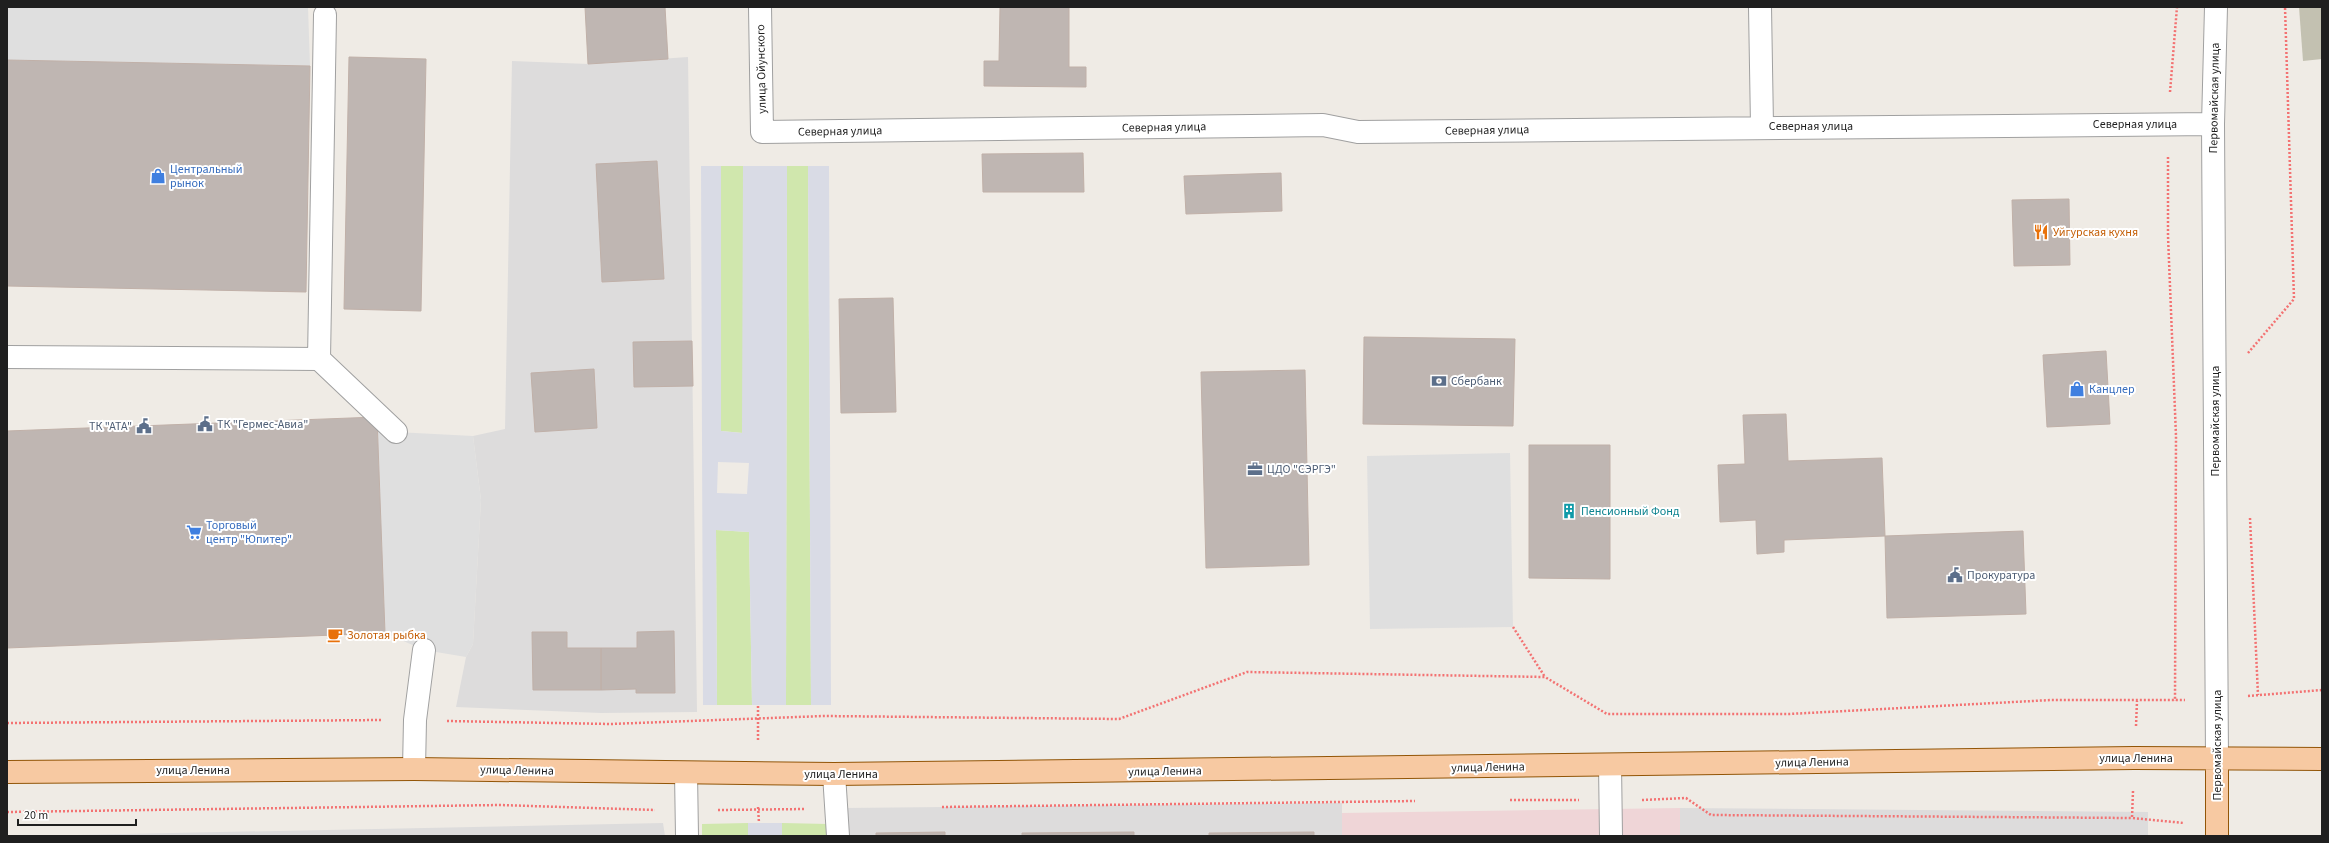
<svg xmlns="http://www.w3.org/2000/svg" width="2329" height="843" font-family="'Source Sans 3',sans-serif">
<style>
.residential{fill:#dddcdc}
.commercial{fill:#efd5d7}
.construction{fill:#c3c1b1}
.grass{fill:#d0e7ad}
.parking{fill:#dfdfdf}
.plaza{fill:#d9dbe5;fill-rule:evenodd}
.building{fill:#bfb6b2;stroke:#c0b0a8}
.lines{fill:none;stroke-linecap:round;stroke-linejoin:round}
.minor-casing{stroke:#a0a0a0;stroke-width:24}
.major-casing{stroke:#925507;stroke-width:24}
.path{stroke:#f37272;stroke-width:2.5;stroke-dasharray:2 2;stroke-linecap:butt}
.minor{stroke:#fff;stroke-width:22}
.major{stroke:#f7c9a2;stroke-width:22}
.labels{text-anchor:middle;stroke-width:4;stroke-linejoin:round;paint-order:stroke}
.street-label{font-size:12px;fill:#1f1f1f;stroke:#fff}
.shop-label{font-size:12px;fill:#366cbe;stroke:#fff;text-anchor:start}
.food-label{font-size:12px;fill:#c56008;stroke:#fff;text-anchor:start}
.service-label{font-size:12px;fill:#4e5e75;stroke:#fff;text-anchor:start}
.culture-label{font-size:12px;fill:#0d838f;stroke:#fff;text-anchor:start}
</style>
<rect width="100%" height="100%" fill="#efebe5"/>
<path class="residential" d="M 688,57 L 697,712 L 601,713 L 456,707 L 466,657 L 473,644 L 481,500 L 473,436 L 505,429 L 512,61 L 588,64 Z
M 1342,803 L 1342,836 L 845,836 L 845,808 Z
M 1680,808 L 2148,812 L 2148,836 L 1680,836 Z
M 663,823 L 665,836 L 29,836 Z"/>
<path class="commercial" d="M 1680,808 L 1680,836 L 1342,836 L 1342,813 Z"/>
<path class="construction" d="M 2299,7 L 2322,7 L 2322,59 L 2303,61 Z"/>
<path class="grass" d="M 721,166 L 743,166 L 743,433 L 721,431 Z
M 787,166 L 808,166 L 811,705 L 786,705 Z
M 716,530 L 749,532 L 752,705 L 717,705 Z
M 748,823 L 748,836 L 702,836 L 702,824 Z
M 782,823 L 828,824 L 828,836 L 782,836 Z"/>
<path class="parking" d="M 7,7 L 308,7 L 310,66 L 7,60 Z
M 377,417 L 396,432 L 473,436 L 481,500 L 473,644 L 466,657 L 424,650 L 385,633 Z
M 1510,453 L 1513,627 L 1370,629 L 1367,456 Z"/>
<path class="plaza" d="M 701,166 L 721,166 L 721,431 L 742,433 L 743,166 L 787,166 L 786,705 L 752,705 L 749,532 L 716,530 L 717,705 L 703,705 ZM 718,462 L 749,463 L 747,494 L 717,493 Z
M 808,166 L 829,166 L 831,705 L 811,705 Z
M 748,823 L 782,823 L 782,836 L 748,836 Z"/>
<path class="building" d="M 585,7 L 665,7 L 668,59 L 588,64 Z
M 1000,7 L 1069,7 L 1069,67 L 1086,67 L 1086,87 L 984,86 L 984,61 L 999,61 Z
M 349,57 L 426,59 L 421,311 L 344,309 Z
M 7,60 L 310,66 L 306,292 L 7,286 Z
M 1083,153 L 1084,192 L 983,192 L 982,154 Z
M 657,161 L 664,279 L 602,282 L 596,164 Z
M 1281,173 L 1282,211 L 1186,214 L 1184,176 Z
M 2069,199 L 2070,265 L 2014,266 L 2012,200 Z
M 893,298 L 896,412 L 841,413 L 839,299 Z
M 1364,337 L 1515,339 L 1513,426 L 1363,424 Z
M 692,341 L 693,386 L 634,387 L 633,342 Z
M 2106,351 L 2110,424 L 2047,427 L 2043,355 Z
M 594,369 L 597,428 L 535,432 L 531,373 Z
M 1305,370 L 1309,565 L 1206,568 L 1201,372 Z
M 1786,414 L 1788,461 L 1882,458 L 1885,536 L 1784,540 L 1784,552 L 1757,554 L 1756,520 L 1720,522 L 1718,465 L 1745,464 L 1743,415 Z
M 377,417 L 385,633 L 7,648 L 7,431 Z
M 1529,445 L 1610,445 L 1610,579 L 1529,578 Z
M 2023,531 L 2026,614 L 1887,618 L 1885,536 Z
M 674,631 L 675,693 L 636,693 L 636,689 L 601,690 L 601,648 L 637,648 L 637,632 Z
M 532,632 L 567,632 L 567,648 L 601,648 L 601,690 L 533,690 Z
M 945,832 L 945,836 L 876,836 L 876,833 Z
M 1134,832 L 1134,836 L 1022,836 L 1022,833 Z
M 1314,832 L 1314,836 L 1209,836 L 1209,833 Z"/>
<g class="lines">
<g class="minor-casing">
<path id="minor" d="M 760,7 L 762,132 L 1323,125 L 1358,132 L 2213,124
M 1760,7 L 1762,126
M 2216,7 L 2213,124 L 2217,758
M 7,357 L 319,359 L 325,15
M 319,359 L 396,432
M 1610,765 L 1611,836
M 414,769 L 415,720 L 424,650
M 686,773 L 687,836
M 834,774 L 838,836"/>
</g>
<g class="major-casing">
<path id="major" d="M 7,772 L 414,769 L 834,774 L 2134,758 L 2322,759
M 2217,836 L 2217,758"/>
</g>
<path class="path" d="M 2170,92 L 2177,7
M 2168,157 L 2168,236 L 2176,436 L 2175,701
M 2248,353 L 2294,299 L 2285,7
M 2250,518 L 2258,695
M 1513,627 L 1545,677
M 2248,696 L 2322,690
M 447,721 L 610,724 L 824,716 L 1119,719 L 1247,672 L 1545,677 L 1607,714 L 1789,714 L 2051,700 L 2185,700
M 7,723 L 382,720
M 2136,726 L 2137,701
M 758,740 L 758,705
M 2133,791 L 2132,818 L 2184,823
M 1510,800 L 1579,800
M 1642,800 L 1686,798 L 1711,815 L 2132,818
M 758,807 L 759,823
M 942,807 L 1415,801
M 718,810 L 805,809
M 7,812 L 500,805 L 655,810"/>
<use href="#minor" class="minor"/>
<use href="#major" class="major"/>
</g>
<defs>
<g id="shop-bare" transform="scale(1.2)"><path d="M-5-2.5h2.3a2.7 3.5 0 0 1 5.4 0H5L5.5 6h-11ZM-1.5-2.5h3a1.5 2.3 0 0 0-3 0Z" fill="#3f7fe0" stroke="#fff" stroke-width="2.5" paint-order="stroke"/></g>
<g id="restaurant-bare" transform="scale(1.2)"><path d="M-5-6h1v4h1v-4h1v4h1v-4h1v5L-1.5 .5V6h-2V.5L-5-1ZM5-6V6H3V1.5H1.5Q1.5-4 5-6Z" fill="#e8710a" stroke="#fff" stroke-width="2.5" paint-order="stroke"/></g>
<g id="bank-bare" transform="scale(1.2)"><path d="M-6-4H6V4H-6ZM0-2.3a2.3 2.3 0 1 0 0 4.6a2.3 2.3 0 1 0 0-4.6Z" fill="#5c6f8a" stroke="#fff" stroke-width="2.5" paint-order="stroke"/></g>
<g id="civic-bare" transform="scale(1.2)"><path d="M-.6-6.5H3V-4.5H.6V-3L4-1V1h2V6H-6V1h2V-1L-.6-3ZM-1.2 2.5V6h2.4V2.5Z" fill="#5c6f8a" stroke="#fff" stroke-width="2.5" paint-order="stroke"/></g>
<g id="office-bare" transform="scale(1.2)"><path d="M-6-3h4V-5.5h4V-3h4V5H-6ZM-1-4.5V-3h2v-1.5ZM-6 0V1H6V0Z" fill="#5c6f8a" stroke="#fff" stroke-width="2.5" paint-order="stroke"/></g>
<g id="building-bare" transform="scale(1.2)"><path d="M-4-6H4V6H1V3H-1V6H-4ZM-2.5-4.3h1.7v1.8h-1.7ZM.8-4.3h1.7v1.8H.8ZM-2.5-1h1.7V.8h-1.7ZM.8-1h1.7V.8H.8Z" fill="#0f9aa8" stroke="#fff" stroke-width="2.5" paint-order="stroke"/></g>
<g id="supermarket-bare" transform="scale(1.2)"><path d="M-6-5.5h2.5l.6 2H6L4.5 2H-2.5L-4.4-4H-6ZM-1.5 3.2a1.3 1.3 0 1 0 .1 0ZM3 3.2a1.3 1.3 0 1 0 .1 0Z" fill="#3f7fe0" stroke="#fff" stroke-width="2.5" paint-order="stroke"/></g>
<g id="cafe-bare" transform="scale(1.2)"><path d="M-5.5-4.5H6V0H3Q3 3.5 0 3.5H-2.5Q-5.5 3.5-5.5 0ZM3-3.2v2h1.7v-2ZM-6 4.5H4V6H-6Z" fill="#e8710a" stroke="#fff" stroke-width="2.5" paint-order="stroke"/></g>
</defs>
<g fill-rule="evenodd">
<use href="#shop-bare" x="158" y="176"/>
<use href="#restaurant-bare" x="2041" y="232"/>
<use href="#bank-bare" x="1439" y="381"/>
<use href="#shop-bare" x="2077" y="389"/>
<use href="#civic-bare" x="205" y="424"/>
<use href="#civic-bare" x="144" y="426"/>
<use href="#office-bare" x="1255" y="469"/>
<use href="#building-bare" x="1569" y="511"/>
<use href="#supermarket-bare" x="194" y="532"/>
<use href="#civic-bare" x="1955" y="575"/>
<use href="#cafe-bare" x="335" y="635"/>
</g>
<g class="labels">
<g class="street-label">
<text transform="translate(761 69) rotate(-91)" y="4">улица Ойунского</text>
<text transform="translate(2214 98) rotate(-89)" y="4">Первомайская улица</text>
<text x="2135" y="128">Северная улица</text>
<text x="1811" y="130">Северная улица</text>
<text transform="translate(1164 127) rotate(-1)" y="4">Северная улица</text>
<text transform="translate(1487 130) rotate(-1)" y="4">Северная улица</text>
<text transform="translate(840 131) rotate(-1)" y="4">Северная улица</text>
<text transform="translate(2215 421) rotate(-90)" y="4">Первомайская улица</text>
<text transform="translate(2217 745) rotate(-90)" y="4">Первомайская улица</text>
<text x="2136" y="762">улица Ленина</text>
<text transform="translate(1812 762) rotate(-1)" y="4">улица Ленина</text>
<text transform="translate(1488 767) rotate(-1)" y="4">улица Ленина</text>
<text x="193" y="774">улица Ленина</text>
<text transform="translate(517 770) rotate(1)" y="4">улица Ленина</text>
<text transform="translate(1165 771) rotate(-1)" y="4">улица Ленина</text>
<text x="841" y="778">улица Ленина</text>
</g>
<g class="shop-label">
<text x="170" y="173">Центральный<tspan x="170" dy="14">рынок</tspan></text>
<text x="2089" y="393">Канцлер</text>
<text x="206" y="529">Торговый<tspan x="206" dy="14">центр "Юпитер"</tspan></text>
</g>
<g class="food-label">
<text x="2053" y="236">Уйгурская кухня</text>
<text x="347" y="639">Золотая рыбка</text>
</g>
<g class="service-label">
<text x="1451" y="385">Сбербанк</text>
<text x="217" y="428">ТК "Гермес-Авиа"</text>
<text x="132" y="430" text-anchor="end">ТК "АТА"</text>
<text x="1267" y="473">ЦДО "СЭРГЭ"</text>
<text x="1967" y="579">Прокуратура</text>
</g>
<g class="culture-label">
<text x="1581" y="515">Пенсионный Фонд</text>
</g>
</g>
<rect width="2329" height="843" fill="none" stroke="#1f1f1f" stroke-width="16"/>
<path d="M18 819v6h118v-6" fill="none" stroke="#1f1f1f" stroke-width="2"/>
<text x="24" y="819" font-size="12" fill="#1f1f1f" stroke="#ffffff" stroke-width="3" paint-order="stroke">20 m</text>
</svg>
